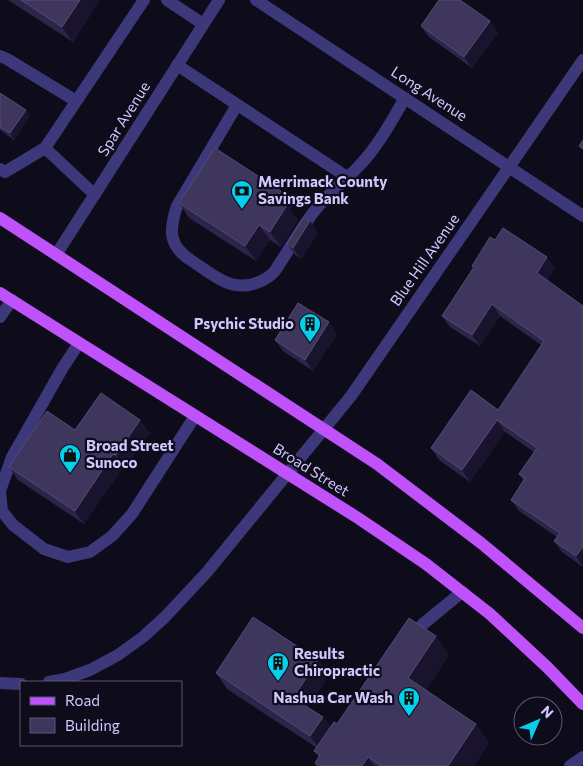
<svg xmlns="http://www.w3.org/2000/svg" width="583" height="766" font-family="Commissioner,sans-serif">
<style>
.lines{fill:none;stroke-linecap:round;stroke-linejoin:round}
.minor{stroke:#3c3879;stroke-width:12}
.major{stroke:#bf52fa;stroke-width:12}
.wall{fill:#2c2449}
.shaded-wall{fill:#19132e}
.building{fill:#3e365c;stroke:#544c75}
.labels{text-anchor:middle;stroke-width:4.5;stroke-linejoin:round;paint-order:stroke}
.street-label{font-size:15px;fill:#cfc7fd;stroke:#0e0b1b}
.poi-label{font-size:15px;font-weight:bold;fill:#cfc7fd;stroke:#0e0b1b;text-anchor:start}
</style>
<rect width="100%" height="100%" fill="#0e0b1b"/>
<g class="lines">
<path class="minor" d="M 167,0 L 203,24
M 256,0 L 583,216
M 0,56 L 7,59 L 76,101
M 177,65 L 347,177
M 237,105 L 177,206 C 169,230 168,246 192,261 C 209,272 227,289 249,285 C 258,283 267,279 273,273 C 277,269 280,262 284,257 C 293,243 302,227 313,213 C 326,195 343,183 358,167 C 377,148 391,122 405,98
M 45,148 L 95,195
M 0,169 L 5,172 L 45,148 L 144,0
M 56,255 L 219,0
M 0,317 L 12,300
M 79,343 L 62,369 L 12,457 L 0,491 L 2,511 L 13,525 L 44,549 L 68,557 L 90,552 L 112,536 L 132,514 L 195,416
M 409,639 L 423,624 L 462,592
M 49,682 L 65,679 L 90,670 L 118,655 L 143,637 L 165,617 L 207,572 L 351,396 L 583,60
M 0,683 L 21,684
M 570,766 L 583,757"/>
<path class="major" d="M 0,218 L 377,464 L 481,543 L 583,628
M 0,293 L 358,518 L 426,564 L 490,614 L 547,667 L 583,704"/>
</g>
<path class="wall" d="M 8,0 L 100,0 L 73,42 Z
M 490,21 L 498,33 L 472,68 L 429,37 L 421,26 Z
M 0,93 L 26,110 L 30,116 L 14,140 L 0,130 Z
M 179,203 L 292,206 L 290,209 L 298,220 L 281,247 L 270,240 L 256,261 L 189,218 Z
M 310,221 L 318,233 L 301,259 L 295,255 L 287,244 Z
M 495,240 L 555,268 L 547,281 L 583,306 L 583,567 L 562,552 L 554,541 L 557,537 L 519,511 L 511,500 L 524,481 L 519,474 L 534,452 L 505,432 L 470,482 L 439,460 L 431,448 L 498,410 L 541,345 L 500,316 L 480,346 L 450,327 L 442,316 L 474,268 L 472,266 Z
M 337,334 L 313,371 L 283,351 L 275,340 Z
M 140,420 L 150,433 L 125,468 L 123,467 L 84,524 L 18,480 L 9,467 L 75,430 Z
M 449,655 L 426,690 L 476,724 L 489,743 L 474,766 L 316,766 L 315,763 L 319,757 L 314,751 L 317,748 L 227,689 L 216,673 L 318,660 L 329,675 L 308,707 L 323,717 L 331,728 Z"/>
<path class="shaded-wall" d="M 80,0 L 100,0 L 73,42 L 62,27 Z
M 490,21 L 498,33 L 472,68 L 464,57 Z
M 26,110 L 30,116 L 14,140 L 10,133 Z
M 281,191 L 292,206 L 290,209 L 298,220 L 281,247 L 270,232 L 277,198 Z
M 310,221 L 318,233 L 301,259 L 293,248 Z
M 259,225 L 270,240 L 256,261 L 245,246 Z
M 547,257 L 555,268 L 544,285 L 537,273 Z
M 492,304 L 500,316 L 480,346 L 472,335 Z
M 329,322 L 337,334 L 313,371 L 305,360 Z
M 140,420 L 150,433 L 125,468 L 116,455 Z
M 497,420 L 505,432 L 470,482 L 462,470 Z
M 113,454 L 123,467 L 84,524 L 75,511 Z
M 583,547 L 583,567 L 576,556 Z
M 436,636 L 449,655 L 421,697 L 408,678 Z
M 318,660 L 329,675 L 304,714 L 293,698 Z
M 323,717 L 334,733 L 321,751 L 310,736 Z
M 476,724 L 489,743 L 474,766 L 448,766 Z
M 368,757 L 374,766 L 362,766 Z"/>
<path class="building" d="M 21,0 L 80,0 L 62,27 Z
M 439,0 L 460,0 L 490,21 L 464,57 L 421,26 Z
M 0,93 L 26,110 L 10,133 L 0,127 Z
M 583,140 L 583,149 L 579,146 Z
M 215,148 L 281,191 L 277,198 L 287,205 L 270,232 L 259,225 L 245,246 L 179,203 Z
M 304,217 L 310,221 L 293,248 L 287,244 Z
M 503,228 L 547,257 L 537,273 L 583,306 L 583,420 L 581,423 L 583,424 L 583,547 L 576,556 L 554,541 L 560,533 L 511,500 L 525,478 L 519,474 L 537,448 L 497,420 L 462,470 L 431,448 L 471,390 L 498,410 L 544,341 L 492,304 L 472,335 L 442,316 L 474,267 L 472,266 L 490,237 L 495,240 Z
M 298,303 L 329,322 L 305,360 L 275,340 Z
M 101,393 L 140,420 L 116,455 L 113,454 L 75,511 L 9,467 L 47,411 L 75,430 Z
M 253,617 L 318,660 L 293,698 L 323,717 L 310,736 L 216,673 Z
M 409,618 L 436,636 L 408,678 L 476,724 L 448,766 L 381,766 L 368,757 L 362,766 L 319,766 L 315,763 L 320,755 L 314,751 L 334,722 L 337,724 Z"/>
<defs>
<g id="bank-pin" transform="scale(1.125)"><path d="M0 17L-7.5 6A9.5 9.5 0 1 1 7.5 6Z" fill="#07ceea" stroke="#0e0b1b"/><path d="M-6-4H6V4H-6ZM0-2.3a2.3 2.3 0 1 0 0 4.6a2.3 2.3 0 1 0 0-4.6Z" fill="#111"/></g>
<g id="building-pin" transform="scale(1.125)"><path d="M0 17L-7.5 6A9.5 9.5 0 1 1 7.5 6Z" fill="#07ceea" stroke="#0e0b1b"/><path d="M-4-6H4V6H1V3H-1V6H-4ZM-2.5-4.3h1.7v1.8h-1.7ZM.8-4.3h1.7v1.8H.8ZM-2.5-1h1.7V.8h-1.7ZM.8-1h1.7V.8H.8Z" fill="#111"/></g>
<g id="shop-pin" transform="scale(1.125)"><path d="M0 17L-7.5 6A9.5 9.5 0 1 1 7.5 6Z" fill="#07ceea" stroke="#0e0b1b"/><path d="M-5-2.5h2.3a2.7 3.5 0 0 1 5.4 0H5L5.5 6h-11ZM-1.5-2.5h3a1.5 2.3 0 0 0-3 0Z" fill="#111"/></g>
</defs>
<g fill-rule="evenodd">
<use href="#bank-pin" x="242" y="191"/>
<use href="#building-pin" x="310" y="324"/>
<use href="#shop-pin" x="70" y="455"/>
<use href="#building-pin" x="278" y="663"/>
<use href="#building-pin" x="409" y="698"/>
</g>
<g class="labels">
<g class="street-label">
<text transform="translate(429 94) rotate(33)" y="5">Long Avenue</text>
<text transform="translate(124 119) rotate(-58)" y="5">Spar Avenue</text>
<text transform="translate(425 260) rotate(-55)" y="5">Blue Hill Avenue</text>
<text transform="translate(311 470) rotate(32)" y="5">Broad Street</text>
</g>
<g class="poi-label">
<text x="258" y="187">Merrimack County<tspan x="258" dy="17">Savings Bank</tspan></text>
<text x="294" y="329" text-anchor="end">Psychic Studio</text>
<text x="86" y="451">Broad Street<tspan x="86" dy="17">Sunoco</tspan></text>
<text x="294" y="659">Results<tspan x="294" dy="17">Chiropractic</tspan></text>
<text x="393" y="703" text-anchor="end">Nashua Car Wash</text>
</g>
</g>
<rect x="20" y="681" width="162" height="65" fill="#0e0b1b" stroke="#5b5675"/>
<rect x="30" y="697" width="25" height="8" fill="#bf52fa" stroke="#5b5675"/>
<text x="65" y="706" font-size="15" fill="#cfc7fd">Road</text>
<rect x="30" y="718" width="25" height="15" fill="#3e365c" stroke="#5b5675"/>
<text x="65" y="731" font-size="15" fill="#cfc7fd">Building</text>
<g transform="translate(538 721) rotate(45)"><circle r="24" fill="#0e0b1b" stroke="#5b5675"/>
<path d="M0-4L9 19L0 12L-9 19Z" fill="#07ceea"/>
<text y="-8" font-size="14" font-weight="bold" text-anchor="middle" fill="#cfc7fd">N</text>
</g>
</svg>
